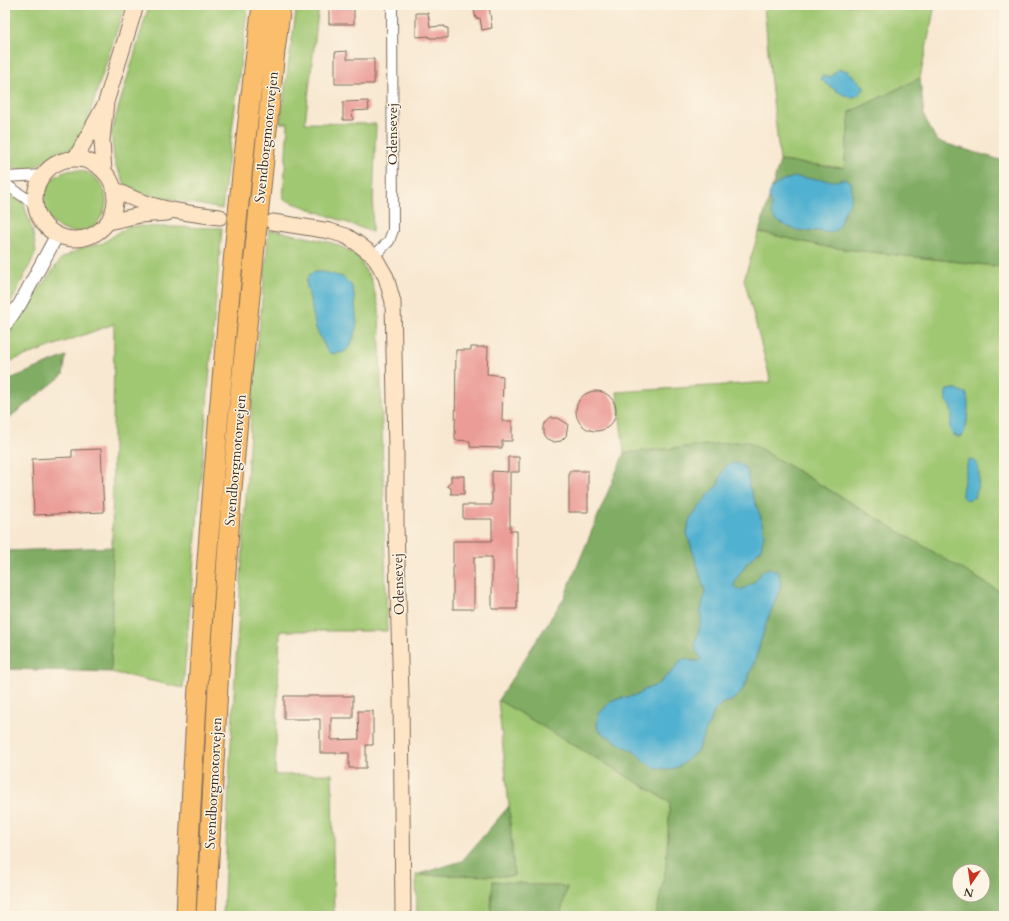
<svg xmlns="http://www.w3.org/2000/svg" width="1009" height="921" font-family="Cardo,serif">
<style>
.green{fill:#a0c772;stroke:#6e7848}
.forest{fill:#80ac64;stroke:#5e6b41;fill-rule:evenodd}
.water{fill:#51b1d0;stroke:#466e77}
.building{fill:#eb9c97}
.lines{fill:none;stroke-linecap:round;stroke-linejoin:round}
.minor-casing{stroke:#7d6c5d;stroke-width:12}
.tertiary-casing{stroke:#7d6c5d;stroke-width:15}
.secondary-casing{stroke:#7d6c5d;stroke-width:17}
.motorway-casing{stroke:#7d6c5d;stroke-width:21}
.minor{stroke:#fff;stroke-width:10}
.tertiary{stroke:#fff;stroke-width:13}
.secondary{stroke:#fde5c5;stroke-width:15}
.motorway{stroke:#fabe6d;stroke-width:19}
.labels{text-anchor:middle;stroke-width:3;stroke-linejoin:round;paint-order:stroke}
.street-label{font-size:14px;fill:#3b2a1e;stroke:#fcf5e5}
</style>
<rect width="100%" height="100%" fill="#fcf5e5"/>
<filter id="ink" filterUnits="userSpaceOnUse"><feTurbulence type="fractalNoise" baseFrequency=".025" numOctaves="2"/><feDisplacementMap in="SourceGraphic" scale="8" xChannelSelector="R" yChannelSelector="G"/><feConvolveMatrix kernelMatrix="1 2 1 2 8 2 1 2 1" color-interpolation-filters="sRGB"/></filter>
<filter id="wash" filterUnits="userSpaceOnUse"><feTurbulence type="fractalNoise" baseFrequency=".012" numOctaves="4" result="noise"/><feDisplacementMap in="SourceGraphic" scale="16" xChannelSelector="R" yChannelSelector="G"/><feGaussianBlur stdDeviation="0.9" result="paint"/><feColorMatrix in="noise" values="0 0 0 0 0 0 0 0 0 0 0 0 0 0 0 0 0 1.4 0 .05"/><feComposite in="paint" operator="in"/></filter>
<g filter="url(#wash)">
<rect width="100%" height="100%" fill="#f8e8d1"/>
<path class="green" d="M 5,5 L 125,5 L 85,128 L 76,148 L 56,152 L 40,164 L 26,171 L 5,165 Z
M 149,5 L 248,5 L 222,209 L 129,191 L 115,165 L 111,133 Z
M 297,5 L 319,5 L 305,123 L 376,124 L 372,232 L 283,199 L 288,123 L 280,123 Z
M 764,5 L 935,5 L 920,78 L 850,112 L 844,168 L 780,161 L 771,84 Z
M44 201a31 31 0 1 1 62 0a31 31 0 1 1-62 0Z
M 5,194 L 23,202 L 33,232 L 36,252 L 13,299 L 5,310 L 5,271 L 11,243 L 5,234 Z
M 128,226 L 222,228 L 183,688 L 111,672 L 114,324 L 5,363 L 5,336 L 61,259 L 79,249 L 103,243 Z
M 269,229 L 333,243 L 356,254 L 371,279 L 379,308 L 387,631 L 280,631 L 275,775 L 332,774 L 334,916 L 223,916 L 230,760 L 251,413 Z
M 759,232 L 827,247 L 1004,267 L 1004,594 L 747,441 L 624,453 L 617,392 L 771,382 L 744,279 Z
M 498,700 L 670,802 L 666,867 L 656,916 L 560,916 L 567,887 L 493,881 L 490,916 L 417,916 L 416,875 L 514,876 L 509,806 Z"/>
<path class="forest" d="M 920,78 L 924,116 L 937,141 L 1004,161 L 1004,267 L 827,247 L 759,232 L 780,161 L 844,168 L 850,112 Z
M 66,356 L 63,375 L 5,421 L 5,381 Z
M 747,441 L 1004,594 L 1004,916 L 656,916 L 666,867 L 670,802 L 498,700 L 564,598 L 624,453 ZM 723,470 L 748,472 L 749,486 L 761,518 L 747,563 L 737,578 L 734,586 L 739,590 L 746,588 L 760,578 L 781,586 C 776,598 771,610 766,623 C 759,646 754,671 741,692 C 736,701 727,699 721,705 C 708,715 703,736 697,751 L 644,761 L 635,752 L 612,700 L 638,695 L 644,690 L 657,685 L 674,670 L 680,661 L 699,661 L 702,658 L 696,651 L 695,642 L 701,623 L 701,610 L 705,591 L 687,533 L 689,521 L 709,494 L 718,485 ZM 959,871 L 983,871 L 983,895 L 959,895 Z
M 113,547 L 111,672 L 5,669 L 5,551 Z
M 509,806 L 514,876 L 416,875 L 462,861 Z
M 493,881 L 567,887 L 560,916 L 490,916 Z"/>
<path class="water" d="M 839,69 L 848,71 L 864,86 L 864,89 L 859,95 L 852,98 L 840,93 L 821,80 L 821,77 L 822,76 L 830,77 Z
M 795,177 L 835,181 L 846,179 L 851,182 C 854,196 851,202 844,214 C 841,219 840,227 836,230 C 831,235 823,231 816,231 C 812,230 807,231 803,231 C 795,230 781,225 775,219 C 770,214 772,210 771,205 C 771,202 769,199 769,196 C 769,185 786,179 795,177 Z
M 315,272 L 324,272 L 343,277 L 352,286 L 354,294 L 357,323 L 356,331 L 350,347 L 344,352 L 336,354 L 330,353 L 326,349 L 316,328 L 306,281 L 310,274 Z
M 955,389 L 966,393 C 970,401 968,432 961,437 C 958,437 954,436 952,433 C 947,428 952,421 952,415 C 952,406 942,398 947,390 Z
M 971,460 C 984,463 978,488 975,497 L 967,500 C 964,499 963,499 962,496 C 961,494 967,465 968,461 Z
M 734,463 L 741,464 L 748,472 L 749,486 L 761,518 L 764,534 L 761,549 L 747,563 L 737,578 L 734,586 L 739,590 C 749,587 758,581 762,571 L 769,568 L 779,572 L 781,586 L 767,621 L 755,660 L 747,681 L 740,694 L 731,701 L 722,703 L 714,712 L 697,751 L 681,765 L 671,770 L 653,767 L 644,761 L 635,752 L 623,746 L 598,730 L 597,724 L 599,714 L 612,700 L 638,695 L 644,690 L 657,685 L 674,670 L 680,661 L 685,658 L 692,661 L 699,661 L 701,658 L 696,651 L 695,642 L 701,623 L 701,610 L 705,591 L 687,533 L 689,521 L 709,494 L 718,485 L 723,470 L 727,465 Z"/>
<g id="blocks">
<path class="building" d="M 329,5 L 354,5 L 354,24 L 329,24 Z
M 489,6 L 492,28 L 482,30 L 480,18 L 476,19 L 474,9 Z
M 416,13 L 428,13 L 430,27 L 445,26 L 445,28 L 448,28 L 448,38 L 429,38 L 429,36 L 416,37 Z
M 347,51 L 347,59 L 374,59 L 374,84 L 335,84 L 335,52 Z
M 368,101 L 369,110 L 352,111 L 353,120 L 343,120 L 343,102 Z
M 471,347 L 488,347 L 487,374 L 503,376 L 502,421 L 512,421 L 512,441 L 502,441 L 502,448 L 470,447 L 470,441 L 455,440 L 456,350 L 471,350 Z
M576 411a20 20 0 1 1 40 0a20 20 0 1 1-40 0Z
M 551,418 L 558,418 L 568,424 L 566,436 L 561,441 L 554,442 L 547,439 L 545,437 L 543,433 L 543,426 L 545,423 Z
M 101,449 L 104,512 L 34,515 L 32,459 L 72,457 L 72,450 Z
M 508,457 L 519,457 L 519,472 L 510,472 L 510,531 L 517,531 L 517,609 L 492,609 L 492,557 L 474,557 L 474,609 L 453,609 L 453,541 L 492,541 L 492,519 L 463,519 L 463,505 L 492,505 L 492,471 L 508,472 Z
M 569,471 L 588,471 L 588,512 L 569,512 Z
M 451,476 L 464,476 L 464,494 L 451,494 L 451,488 L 447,486 L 451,482 Z
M 284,696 L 353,696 L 353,718 L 331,718 L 331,740 L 359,739 L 358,711 L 373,711 L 373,745 L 366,745 L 366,768 L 349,768 L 349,753 L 320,753 L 320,719 L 284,719 Z"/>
</g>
</g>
<g filter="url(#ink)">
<use href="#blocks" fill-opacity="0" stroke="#7d6c5d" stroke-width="1"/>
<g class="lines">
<g class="minor-casing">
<path id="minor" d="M 5,177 L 43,175
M 5,184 L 36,205
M 374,256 L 389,241 L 393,230 L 392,5"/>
</g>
<g class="tertiary-casing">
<path id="tertiary" d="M 5,325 L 20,304 L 57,235"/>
</g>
<g class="secondary-casing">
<path id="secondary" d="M 74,159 L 79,152 L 103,108
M35 199a40 40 0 1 1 80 0a40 40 0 1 1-80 0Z
M 104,172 L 102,140 L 106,102 L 136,5
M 114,189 C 146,208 183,213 220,217
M 108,222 L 140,215 L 167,213
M 273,222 L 330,231 L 346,236 L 357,243 L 374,256 L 386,277 L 393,302 L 396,450 L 396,526 L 401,694 L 403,916"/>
</g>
<g class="motorway-casing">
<path id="motorway" d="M 186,916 C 192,752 204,589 218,425 C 230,285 244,145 262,5
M 206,916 L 218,686 L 231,501 L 241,384 L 275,51 L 281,5"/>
</g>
<use href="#minor" class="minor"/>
<use href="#tertiary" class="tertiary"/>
<use href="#secondary" class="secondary"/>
<use href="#motorway" class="motorway"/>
</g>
</g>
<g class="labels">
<g class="street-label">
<text transform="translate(392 134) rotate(-90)" y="5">Odensevej</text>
<text transform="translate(266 137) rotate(-84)" y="5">Svendborgmotorvejen</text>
<text transform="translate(235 460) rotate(-85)" y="5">Svendborgmotorvejen</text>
<text transform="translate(398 584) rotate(-92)" y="5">Odensevej</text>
<text transform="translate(213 783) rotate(-87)" y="5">Svendborgmotorvejen</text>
</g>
</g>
<rect width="1009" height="921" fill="none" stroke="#fcf5e5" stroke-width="20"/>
<g transform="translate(971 883) rotate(193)"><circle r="19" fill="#fcf5e5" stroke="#afa495"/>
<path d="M0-3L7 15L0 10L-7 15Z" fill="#c8321e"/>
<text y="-6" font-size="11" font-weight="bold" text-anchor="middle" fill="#3b2a1e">N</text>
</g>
</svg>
